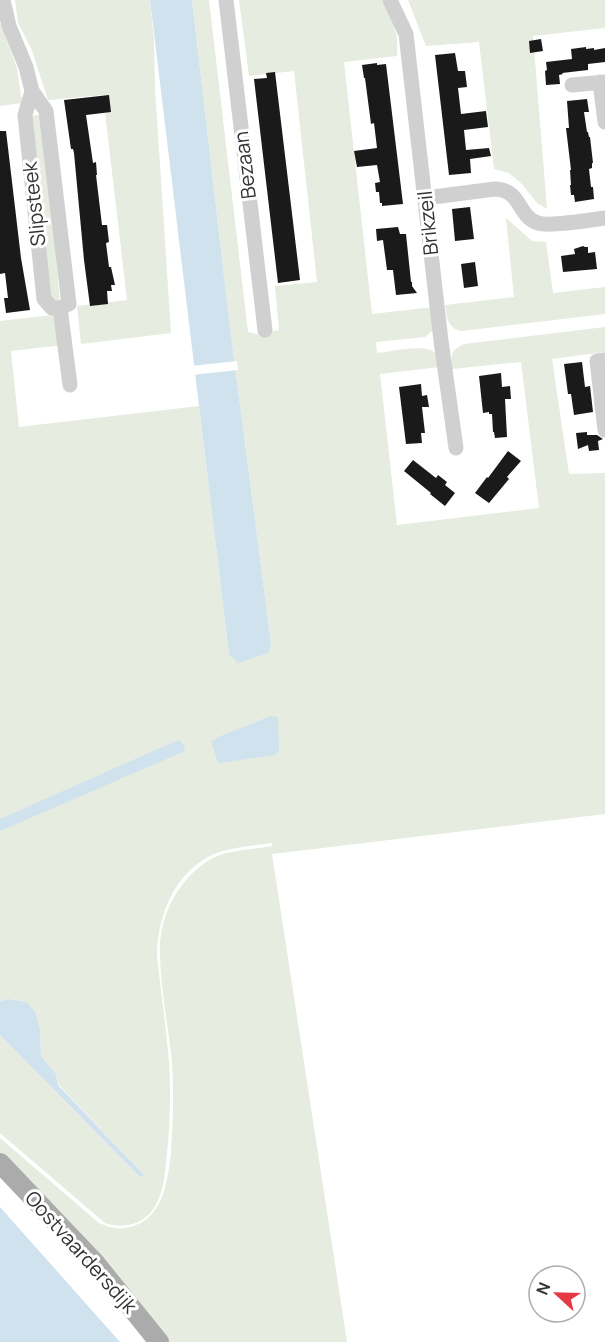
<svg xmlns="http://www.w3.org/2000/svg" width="605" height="1342" font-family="Manrope,sans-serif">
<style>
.green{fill:#e6ecdf}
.water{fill:#cfe2ee}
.pier{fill:#fff}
.building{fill:#1a1a1a}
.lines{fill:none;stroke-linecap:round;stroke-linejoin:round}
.minor{stroke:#d0d0d0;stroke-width:15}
.major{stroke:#ababab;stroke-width:20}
.labels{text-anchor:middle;stroke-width:6;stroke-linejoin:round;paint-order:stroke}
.street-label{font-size:20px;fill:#333;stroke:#fff}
</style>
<rect width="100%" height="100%" fill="#fff"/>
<path class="green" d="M 15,0 L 150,0 L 154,41 L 155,88 L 171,333 L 81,344 L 77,306 L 127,300 L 103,95 L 48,100 L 31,48 L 18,23 Z
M 192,0 L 209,0 L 248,332 L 256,334 L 279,330 L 275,286 L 317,282 L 294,71 L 249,76 L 239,0 L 387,0 L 397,37 L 397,56 L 344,62 L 372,314 L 433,307 L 434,329 L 425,337 L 376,342 L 377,353 C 389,352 427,343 435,353 C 438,357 439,363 440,367 L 380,374 L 397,525 L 539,508 L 521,362 L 452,369 C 451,356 450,350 464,344 L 605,327 L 605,352 L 552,359 L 569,474 L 605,473 L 605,814 L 272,854 L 347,1342 L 167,1342 L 0,1154 L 0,1138 L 99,1223 C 111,1229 122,1230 134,1226 C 164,1216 168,1179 171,1152 C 173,1122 174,1092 172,1061 C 168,1026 161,991 160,956 C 159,940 162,923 169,907 C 180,883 201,859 227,853 C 242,849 257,849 272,846 L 272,843 C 252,846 231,847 212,855 C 174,873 157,917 157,957 C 161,992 166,1027 169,1062 C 171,1093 170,1124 167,1154 C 165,1172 164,1193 154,1208 C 143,1225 123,1229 105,1223 L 0,1133 L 0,1035 L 139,1176 L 145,1176 L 58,1084 L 56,1074 L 41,1056 L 40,1030 L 36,1013 L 27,1002 L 12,999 L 0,1001 L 0,321 L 61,314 L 64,345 L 11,351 L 19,427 L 199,406 L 229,654 L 271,643 L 230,328 Z
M 408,0 L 605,0 L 605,28 L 533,36 L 547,209 L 538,204 L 522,184 L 509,173 L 494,169 L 479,42 L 426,46 Z
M 0,23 L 17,68 L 22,103 L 0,106 Z
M 35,115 L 39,115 L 46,136 L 60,303 L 55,302 L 50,296 L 31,117 Z
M 506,218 L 532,241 L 546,242 L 553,293 L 605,287 L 605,314 L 461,331 C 447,328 447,317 445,305 L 514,297 Z"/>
<path class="water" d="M 150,0 L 192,0 L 230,328 L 271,643 L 268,653 L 238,663 L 229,654 Z
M 271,716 L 278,717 L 279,751 L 275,755 L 218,763 L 211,741 L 223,735 Z
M 178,740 C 182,742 185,747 185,751 L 0,831 L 0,819 Z
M 11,999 L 27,1002 L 36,1013 L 40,1030 L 41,1056 L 56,1074 L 58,1085 L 146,1177 L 139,1176 L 0,1035 L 0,1001 Z
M 0,1207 L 120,1342 L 0,1342 Z"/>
<path class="pier" d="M 237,361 L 238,370 L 192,375 L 191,366 Z"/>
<path class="building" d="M 541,39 L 543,51 L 530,53 L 529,41 Z
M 586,47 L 586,49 L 594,48 L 594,50 L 605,48 L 605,62 L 588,64 L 588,70 L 562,73 L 563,74 L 559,75 L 560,84 L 546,85 L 545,71 L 547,70 L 546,62 L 572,59 L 571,49 Z
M 455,53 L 458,71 L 465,71 L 467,87 L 458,88 L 461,114 L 486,111 L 488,127 L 464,130 L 466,150 L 489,148 L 491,156 L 470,159 L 471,173 L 449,175 L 435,55 Z
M 377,63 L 377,65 L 386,64 L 403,204 L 382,206 L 382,203 L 380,203 L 379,192 L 376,192 L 375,183 L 380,182 L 377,165 L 357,167 L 354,151 L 377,148 L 374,123 L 371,124 L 365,78 L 364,78 L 362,65 Z
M 275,72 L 300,280 L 278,283 L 254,79 L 267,78 L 266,73 Z
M 109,95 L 111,112 L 86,115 L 93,163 L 96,162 L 97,175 L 96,175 L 102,225 L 107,225 L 109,242 L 106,243 L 109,267 L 111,267 L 115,285 L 111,285 L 112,291 L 107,291 L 108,304 L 90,306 L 84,260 L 74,153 L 73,149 L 71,149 L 64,100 Z
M 587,99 L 589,112 L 584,112 L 587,132 L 588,132 L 589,137 L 590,137 L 593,163 L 592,163 L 592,168 L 589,169 L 591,187 L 593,187 L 594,199 L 575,202 L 574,195 L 571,195 L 570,185 L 571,185 L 570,170 L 571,170 L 566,128 L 569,128 L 567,101 Z
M 0,131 L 6,131 L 21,258 L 30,310 L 6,313 L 4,298 L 8,298 L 5,273 L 0,274 Z
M 470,207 L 474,239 L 455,241 L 452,209 Z
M 398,227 L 400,234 L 406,234 L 411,282 L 412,282 L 412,286 L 417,293 L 396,295 L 393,270 L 387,270 L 383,240 L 377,241 L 376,229 Z
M 583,246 L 585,247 L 588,247 L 588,253 L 595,252 L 597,269 L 563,272 L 561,256 L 575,254 L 574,249 Z
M 475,262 L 478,286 L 464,288 L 461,264 Z
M 582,362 L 585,387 L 590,386 L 593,412 L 574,415 L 571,394 L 568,394 L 564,364 Z
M 501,373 L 502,387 L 510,386 L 511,399 L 505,399 L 507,437 L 495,438 L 494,432 L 493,432 L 492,414 L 489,414 L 489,412 L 483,413 L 479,376 Z
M 421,384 L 422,396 L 427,395 L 429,407 L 422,407 L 425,433 L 421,433 L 422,443 L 406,444 L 399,387 Z
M 587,432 L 587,435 L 597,435 L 603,439 L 598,441 L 599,450 L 589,451 L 588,445 L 578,449 L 576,433 Z
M 508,451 L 521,461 L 507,477 L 509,479 L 489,503 L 475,493 L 487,477 L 488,478 Z
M 413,460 L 436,478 L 438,475 L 447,482 L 445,485 L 455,493 L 445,506 L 430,494 L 431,493 L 404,471 Z"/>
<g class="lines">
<path class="minor" d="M 3,0 L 9,26 L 26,67 L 32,91 L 46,111 L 69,304 L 60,308 L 70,385
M 226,0 L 265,330
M 390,0 L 406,34 L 441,341 L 456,448
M 600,82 L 605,122
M 572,85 L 605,82
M 32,91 L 25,115 L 44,299 L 52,308 L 60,308
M 425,198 L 495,189 C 522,190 517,216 538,223 C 550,227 590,220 605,218
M 605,360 L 597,361 L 605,430"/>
<path class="major" d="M 0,1163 L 96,1264 L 159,1342"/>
</g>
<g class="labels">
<g class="street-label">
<text transform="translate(245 165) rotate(-97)" y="7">Bezaan</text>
<text transform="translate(34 204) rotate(-96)" y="7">Slipsteek</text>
<text transform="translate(428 223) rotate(-96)" y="7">Brikzeil</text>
<text transform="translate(81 1252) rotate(48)" y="7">Oostvaardersdijk</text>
</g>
</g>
<g transform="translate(557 1294) rotate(292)"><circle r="28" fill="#ffffff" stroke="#adadad" stroke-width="1.5"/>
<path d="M0-4.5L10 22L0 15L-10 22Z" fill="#e63946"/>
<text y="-9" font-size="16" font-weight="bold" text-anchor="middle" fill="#333333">N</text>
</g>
</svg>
